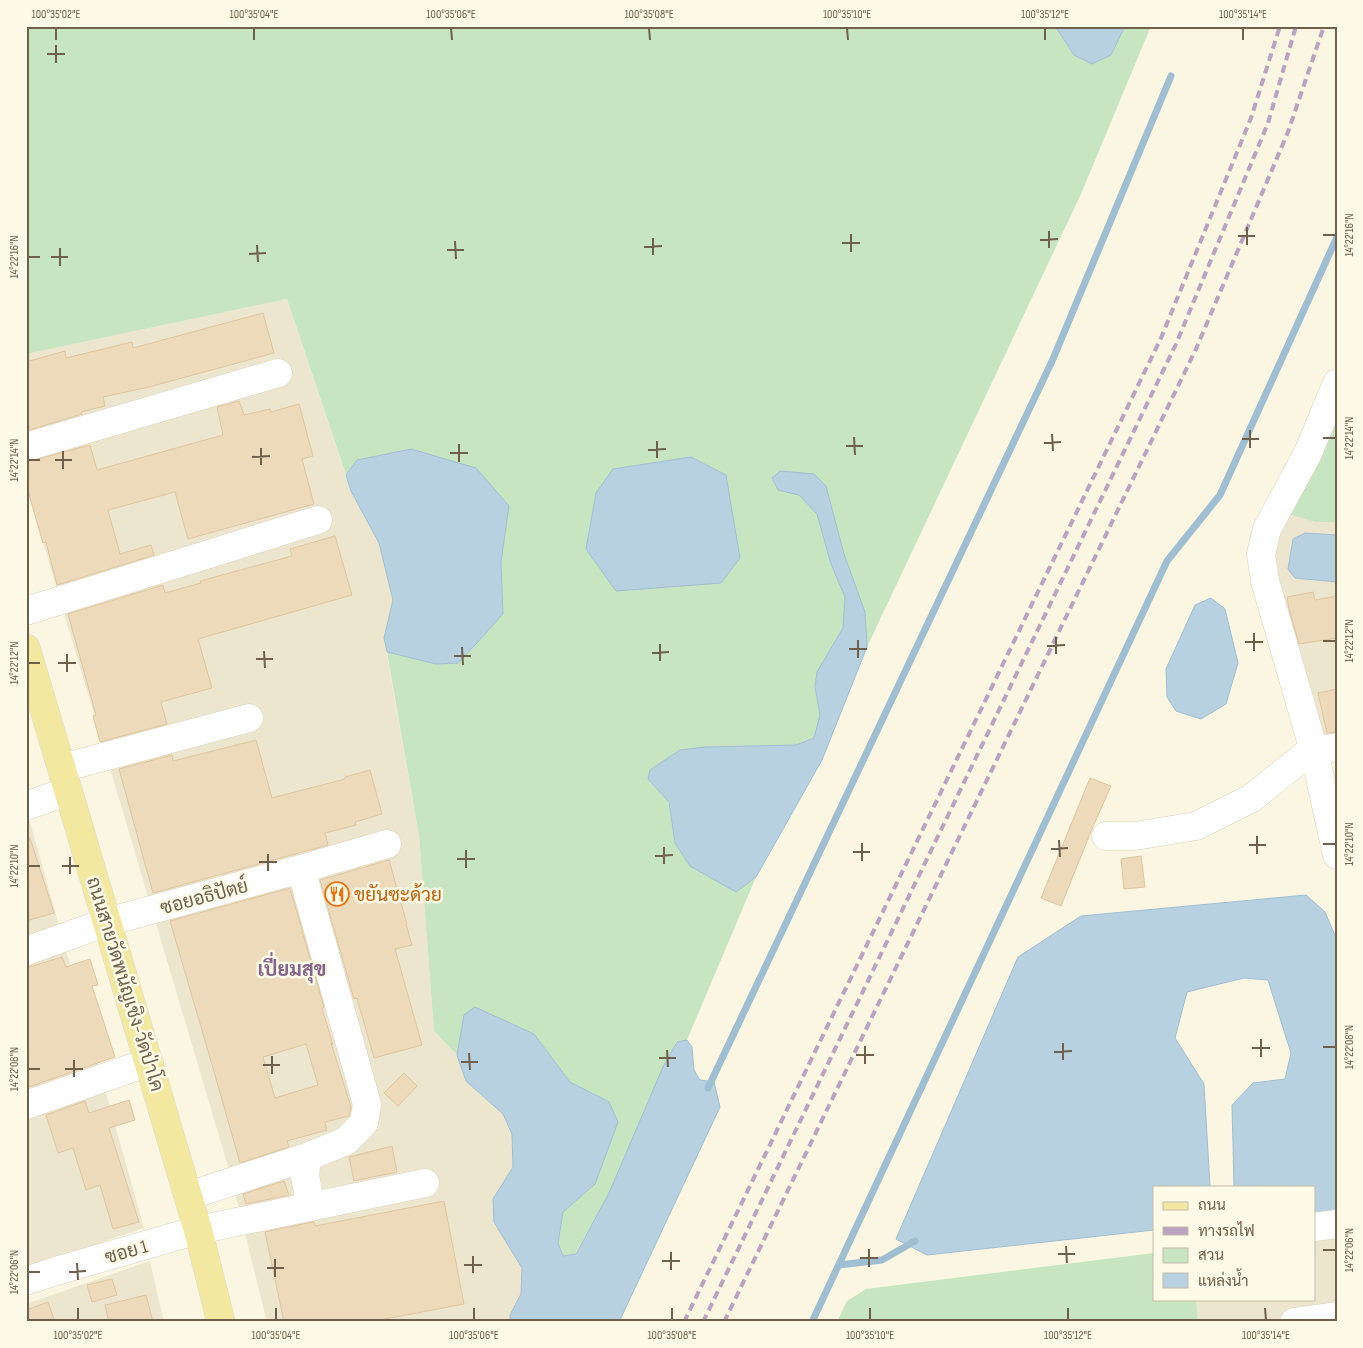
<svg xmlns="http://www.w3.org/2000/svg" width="1363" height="1348" font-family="'Sofia Sans Condensed',Sarabun,sans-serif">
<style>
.residential{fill:#ede6cf}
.green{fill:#c8e5c2;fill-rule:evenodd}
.water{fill:#b8d1e1;stroke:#9fbed2}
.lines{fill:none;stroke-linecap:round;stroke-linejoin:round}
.stream{stroke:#9fbed2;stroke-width:7}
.building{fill:#eddabb;stroke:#dec59d;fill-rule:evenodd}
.minor-casing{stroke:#dad2bc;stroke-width:29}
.major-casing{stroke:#dcd9d4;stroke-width:29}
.minor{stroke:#fff;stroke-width:28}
.major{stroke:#f3e89f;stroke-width:28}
.rail{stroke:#baa2c1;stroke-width:4;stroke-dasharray:8 5;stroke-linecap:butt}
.ticks{fill:none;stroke:#6e604b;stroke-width:2}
.labels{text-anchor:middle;stroke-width:5;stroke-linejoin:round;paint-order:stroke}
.food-label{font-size:19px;fill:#c56008;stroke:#fdfae7;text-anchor:start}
.street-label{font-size:19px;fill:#6e604b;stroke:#fdfae7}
.neighbourhood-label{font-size:20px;font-weight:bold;fill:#87638b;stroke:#fdfae7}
.neatline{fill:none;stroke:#6e604b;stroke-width:2}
.ticks-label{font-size:12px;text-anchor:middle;fill:#6e604b}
</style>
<rect width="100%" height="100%" fill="#faf6e1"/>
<path class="residential" d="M 287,299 L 351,491 L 379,543 L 393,600 L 384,638 L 419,836 L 434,1031 L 457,1055 L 466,1081 L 503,1114 L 512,1134 L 513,1167 L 493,1199 L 514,1253 L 522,1268 L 521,1294 L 510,1315 L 510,1322 L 267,1322 L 230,1173 L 26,485 L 26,354 Z
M 1337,410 L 1337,756 L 1324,757 L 1277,590 L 1273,554 L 1277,531 Z
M 26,808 L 144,1228 L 26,1268 Z
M 1337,1234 L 1337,1322 L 1198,1322 L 1196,1299 L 1314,1299 L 1314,1236 Z
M 150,1261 L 164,1322 L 26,1322 L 26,1304 Z"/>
<path class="green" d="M 26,26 L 1055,26 L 1074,55 L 1111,55 L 1125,26 L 1151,26 L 1081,194 L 867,647 L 865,612 L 844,554 L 826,486 L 778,490 L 799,495 L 817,514 L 831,564 L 845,597 L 843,628 L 817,672 L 815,687 L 820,715 L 814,739 L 796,745 L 705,747 L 680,750 L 648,779 L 669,802 L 675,843 L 736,892 L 756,877 L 687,1040 L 676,1042 L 609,1193 L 575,1254 L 563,1256 L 558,1243 L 563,1212 L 595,1184 L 609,1102 L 570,1082 L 534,1034 L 464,1015 L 457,1055 L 434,1031 L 419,836 L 387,652 L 436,664 L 458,663 L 475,645 L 503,614 L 501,562 L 509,506 L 357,460 L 346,475 L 287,299 L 26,354 ZM 691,457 L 726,475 L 613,469 Z
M 1337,410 L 1337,522 L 1316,522 L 1285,513 Z
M 1154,1253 L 1154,1299 L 1196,1299 L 1198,1322 L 837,1322 L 847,1301 L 866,1289 Z"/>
<path class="water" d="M 1055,26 L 1125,26 L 1111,55 L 1092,64 L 1074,55 Z
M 411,449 L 476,468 L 509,506 L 501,562 L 503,614 L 475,645 L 458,663 L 436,664 L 387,652 L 384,638 L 393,600 L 379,543 L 351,491 L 346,475 L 357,460 Z
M 691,457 L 726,475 L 740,558 L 721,583 L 616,591 L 586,549 L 596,493 L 613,469 Z
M 780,471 L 814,474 L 826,486 L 844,554 L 865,612 L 867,647 L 822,760 L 756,877 L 736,892 L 690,866 L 675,843 L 669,802 L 648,779 L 650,770 L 680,750 L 705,747 L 796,745 L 814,738 L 820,715 L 815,687 L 817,672 L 843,628 L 845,597 L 831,564 L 817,514 L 799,495 L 778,490 L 772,478 Z
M 1305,533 L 1337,535 L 1337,582 L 1295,578 L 1288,569 L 1293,539 Z
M 1211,598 L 1225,609 L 1238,663 L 1226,704 L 1201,719 L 1176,711 L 1167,697 L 1166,669 L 1195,605 Z
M 1306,895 L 1325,912 L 1337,940 L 1337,1210 L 1314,1213 L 1314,1187 L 1234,1187 L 1232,1105 L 1253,1083 L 1285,1079 L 1291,1053 L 1268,980 L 1244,978 L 1187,992 L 1175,1038 L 1204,1084 L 1210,1187 L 1154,1187 L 1154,1230 L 927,1255 L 896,1239 L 1018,957 L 1081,916 Z
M 475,1007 L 534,1034 L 570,1082 L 609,1102 L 618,1122 L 595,1184 L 563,1212 L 558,1243 L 563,1256 L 576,1254 L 609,1193 L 663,1067 L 677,1042 L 687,1040 L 692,1047 L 694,1070 L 700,1080 L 714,1082 L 720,1107 L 619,1322 L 510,1322 L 510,1315 L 521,1294 L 522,1268 L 494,1222 L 493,1199 L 513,1167 L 512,1134 L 503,1114 L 466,1081 L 457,1055 L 464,1015 Z"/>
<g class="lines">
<path class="stream" d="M 708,1088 L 1053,359 L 1171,76
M 839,1265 L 882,1260 L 915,1241
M 812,1322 L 1167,561 L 1220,495 L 1337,237"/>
</g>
<path class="building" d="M 263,313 L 274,353 L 149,387 L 103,397 L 105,406 L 81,412 L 82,414 L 26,431 L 26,362 L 65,351 L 66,358 L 132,342 L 133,348 Z
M 239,401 L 244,415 L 270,409 L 271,412 L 299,404 L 313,456 L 302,459 L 314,504 L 188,539 L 175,492 L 108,510 L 120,554 L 151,545 L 154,555 L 57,585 L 46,542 L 43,543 L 26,484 L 26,462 L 90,445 L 97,470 L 223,435 L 217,407 Z
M 335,536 L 352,595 L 198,639 L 212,688 L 161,702 L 167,724 L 100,742 L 93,716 L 96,715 L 68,614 L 163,585 L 165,593 L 201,583 L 200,581 L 292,556 L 290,549 Z
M 1313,592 L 1315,600 L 1337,596 L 1337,638 L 1299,644 L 1289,609 L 1287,597 Z
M 1337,689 L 1337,732 L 1327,733 L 1318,693 Z
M 256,740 L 272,798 L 345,779 L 345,777 L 370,770 L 382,814 L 355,822 L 356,825 L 325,833 L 328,845 L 153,893 L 119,769 L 172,755 L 173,761 Z
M 1090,778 L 1111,786 L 1092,829 L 1061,906 L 1041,898 Z
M 30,838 L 54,913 L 26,921 L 26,839 Z
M 1141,856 L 1145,887 L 1124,889 L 1121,859 Z
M 389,860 L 407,924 L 406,924 L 412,945 L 395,949 L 422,1045 L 374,1058 L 357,998 L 354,999 L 320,880 Z
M 290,888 L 324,1007 L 322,1008 L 333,1045 L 331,1043 L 351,1107 L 349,1116 L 325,1122 L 327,1130 L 287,1141 L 289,1147 L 240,1163 L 213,1068 L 170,921 ZM 306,1044 L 318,1085 L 275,1098 L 263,1057 Z
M 62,957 L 66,967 L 90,959 L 98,985 L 92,986 L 115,1057 L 26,1088 L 26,968 Z
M 404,1073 L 417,1086 L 398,1106 L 384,1093 Z
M 129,1100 L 135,1120 L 109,1128 L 139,1222 L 113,1229 L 100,1185 L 86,1190 L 73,1148 L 58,1153 L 46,1115 L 85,1101 L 89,1113 Z
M 392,1146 L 397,1172 L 354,1181 L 349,1157 Z
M 284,1181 L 289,1195 L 246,1204 L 243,1194 Z
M 444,1201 L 464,1304 L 369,1322 L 284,1322 L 265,1232 L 312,1222 L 314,1222 L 315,1226 Z
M 112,1279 L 117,1295 L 92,1302 L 87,1285 Z
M 146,1295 L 153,1322 L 109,1322 L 105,1305 Z
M 48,1302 L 55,1322 L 26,1322 L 26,1310 Z"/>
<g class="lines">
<g class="minor-casing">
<path id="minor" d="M 1337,383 L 1308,453 L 1267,529 L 1261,554 L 1265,581 L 1314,751 L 1337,855
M 26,447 L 278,373
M 26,611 L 318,520
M 62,768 L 249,718
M 26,806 L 68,791
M 1106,836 L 1135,836 L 1196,826 L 1252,798 L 1304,756 L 1314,751 L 1337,747
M 301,869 L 367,1104 L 364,1123 L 346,1141 L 307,1157 L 305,1176 L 311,1207
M 26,951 L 107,922 L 301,869 L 387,844
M 26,1105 L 149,1062
M 188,1196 L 307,1157
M 1314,1227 L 1337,1224
M 26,1281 L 56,1271 L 198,1230 L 425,1183
M 1294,1322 L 1337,1316"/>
</g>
<g class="major-casing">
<path id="major" d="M 26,648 L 198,1230 L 221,1322"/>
</g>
<use href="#minor" class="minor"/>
<use href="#major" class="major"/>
<path class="rail" d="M 684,1322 L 1161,338 L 1251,118 L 1280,26
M 703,1322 L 1176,344 L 1268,123 L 1296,26
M 724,1322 L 1196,349 L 1288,132 L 1324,26"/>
</g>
<path class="ticks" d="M 56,28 L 56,40M 254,28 L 254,40M 451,28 L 452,40M 649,28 L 650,40M 847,28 L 848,40M 1045,28 L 1045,40M 1243,28 L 1243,40M 56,45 L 56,63M 47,54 L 65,54M 1247,227 L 1247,245M 1049,231 L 1049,248M 851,234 L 851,252M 1323,235 L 1336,235M 1238,236 L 1255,236M 653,238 L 653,255M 1040,240 L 1058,239M 455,241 L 456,259M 842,243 L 860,243M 257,245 L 258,262M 644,247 L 662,246M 60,248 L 60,266M 447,250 L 464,250M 249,254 L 266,253M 28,257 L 40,257M 51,257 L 68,257M 1250,430 L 1250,448M 1052,434 L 1053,451M 854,437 L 855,455M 1323,438 L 1336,438M 1242,439 L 1259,439M 657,441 L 657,458M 1044,443 L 1061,442M 459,444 L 459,462M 846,446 L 863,446M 261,448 L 261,465M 648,450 L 666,449M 63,451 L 63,469M 450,453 L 468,453M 252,457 L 270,456M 28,460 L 40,460M 55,460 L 72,460M 1254,633 L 1254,651M 1056,637 L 1056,654M 858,640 L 858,658M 1323,641 L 1336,641M 1245,642 L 1263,642M 660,644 L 660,661M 1047,646 L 1065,645M 462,647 L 463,665M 849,649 L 867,649M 264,651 L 265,668M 652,653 L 669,652M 67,654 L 67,672M 454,656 L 471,656M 256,659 L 273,659M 28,663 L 40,663M 58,663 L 76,663M 1257,836 L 1257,854M 1059,840 L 1060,857M 862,843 L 862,861M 1323,844 L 1336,844M 1249,845 L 1266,845M 664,847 L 664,864M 1051,849 L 1068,848M 466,850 L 466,868M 853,852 L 870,852M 268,854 L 268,871M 655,856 L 673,855M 70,857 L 70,874M 457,859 L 475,859M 259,862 L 277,862M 28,866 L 40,866M 62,866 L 79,866M 1261,1039 L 1261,1057M 1063,1043 L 1063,1060M 865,1046 L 865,1064M 1323,1047 L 1336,1047M 1252,1048 L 1270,1048M 667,1050 L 668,1067M 1054,1052 L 1072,1051M 469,1053 L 470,1070M 856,1055 L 874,1055M 272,1056 L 272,1074M 659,1058 L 676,1058M 74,1060 L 74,1077M 461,1062 L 478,1062M 263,1065 L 280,1065M 28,1069 L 40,1069M 65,1069 L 83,1069M 1066,1246 L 1067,1263M 869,1249 L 869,1267M 1323,1250 L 1336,1250M 671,1252 L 671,1270M 1058,1254 L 1075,1254M 473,1256 L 473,1273M 860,1258 L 878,1258M 275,1259 L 275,1277M 662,1261 L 680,1261M 77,1263 L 78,1280M 464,1265 L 482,1265M 267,1268 L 284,1268M 28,1272 L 40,1272M 69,1272 L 86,1271M 78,1308 L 78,1320M 276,1308 L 276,1320M 474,1308 L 474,1320M 672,1308 L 672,1320M 870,1308 L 870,1320M 1068,1308 L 1068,1320M 1265,1308 L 1266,1320"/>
<defs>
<g id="restaurant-ring" transform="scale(1.25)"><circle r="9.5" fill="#fdfae7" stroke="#e8710a" stroke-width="1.5"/><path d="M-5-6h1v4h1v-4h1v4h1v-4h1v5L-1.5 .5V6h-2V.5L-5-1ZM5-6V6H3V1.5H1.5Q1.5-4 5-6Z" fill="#e8710a"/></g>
</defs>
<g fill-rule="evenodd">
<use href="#restaurant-ring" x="337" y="894"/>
</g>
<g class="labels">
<g class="food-label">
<text x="354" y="901">ขยันซะด้วย</text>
</g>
<g class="street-label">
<text transform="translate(204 896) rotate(-15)" y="7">ซอยอธิปัตย์</text>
<text transform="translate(126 984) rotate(73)" y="7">ถนนสายวัดพนัญเชิง-วัดป่าโค</text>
<text transform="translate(126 1251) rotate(-16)" y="7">ซอย 1</text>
</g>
<g class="neighbourhood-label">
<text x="292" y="976">เปี่ยมสุข</text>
</g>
</g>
<rect width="1363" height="1348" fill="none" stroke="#fdfae7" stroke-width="55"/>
<rect x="1153" y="1186" width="162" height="115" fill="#fdfae7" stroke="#c4bca9"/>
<rect x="1163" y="1202" width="25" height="8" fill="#f3e89f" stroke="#c4bca9"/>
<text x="1198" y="1210" font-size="15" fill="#6e604b">ถนน</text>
<rect x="1163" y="1227" width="25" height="8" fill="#baa2c1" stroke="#c4bca9"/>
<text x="1198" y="1236" font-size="15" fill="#6e604b">ทางรถไฟ</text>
<rect x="1163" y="1248" width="25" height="15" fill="#c8e5c2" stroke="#c4bca9"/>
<text x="1198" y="1260" font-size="15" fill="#6e604b">สวน</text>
<rect x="1163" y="1273" width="25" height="15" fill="#b8d1e1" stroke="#c4bca9"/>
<text x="1198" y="1286" font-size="15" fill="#6e604b">แหล่งน้ำ</text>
<rect x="28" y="28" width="1308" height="1292" class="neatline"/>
<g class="ticks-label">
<text x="56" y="18">100°35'02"E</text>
<text x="254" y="18">100°35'04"E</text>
<text x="451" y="18">100°35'06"E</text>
<text x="649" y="18">100°35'08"E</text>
<text x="847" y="18">100°35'10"E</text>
<text x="1045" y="18">100°35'12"E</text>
<text x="1243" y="18">100°35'14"E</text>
<text transform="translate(1349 235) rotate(-90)" y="4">14°22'16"N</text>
<text transform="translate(14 257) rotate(-90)" y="4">14°22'16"N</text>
<text transform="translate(1349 438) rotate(-90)" y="4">14°22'14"N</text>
<text transform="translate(14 460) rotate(-90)" y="4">14°22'14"N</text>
<text transform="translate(1349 641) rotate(-90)" y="4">14°22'12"N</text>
<text transform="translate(14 663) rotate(-90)" y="4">14°22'12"N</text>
<text transform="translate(1349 844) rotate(-90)" y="4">14°22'10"N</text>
<text transform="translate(14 866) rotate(-90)" y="4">14°22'10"N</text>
<text transform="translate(1349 1047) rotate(-90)" y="4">14°22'08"N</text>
<text transform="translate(14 1069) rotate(-90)" y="4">14°22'08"N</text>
<text transform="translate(1349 1250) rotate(-90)" y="4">14°22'06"N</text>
<text transform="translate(14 1272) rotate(-90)" y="4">14°22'06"N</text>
<text x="78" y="1339">100°35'02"E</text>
<text x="276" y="1339">100°35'04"E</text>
<text x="474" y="1339">100°35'06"E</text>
<text x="672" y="1339">100°35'08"E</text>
<text x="870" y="1339">100°35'10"E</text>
<text x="1068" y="1339">100°35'12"E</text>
<text x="1266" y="1339">100°35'14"E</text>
</g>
</svg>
